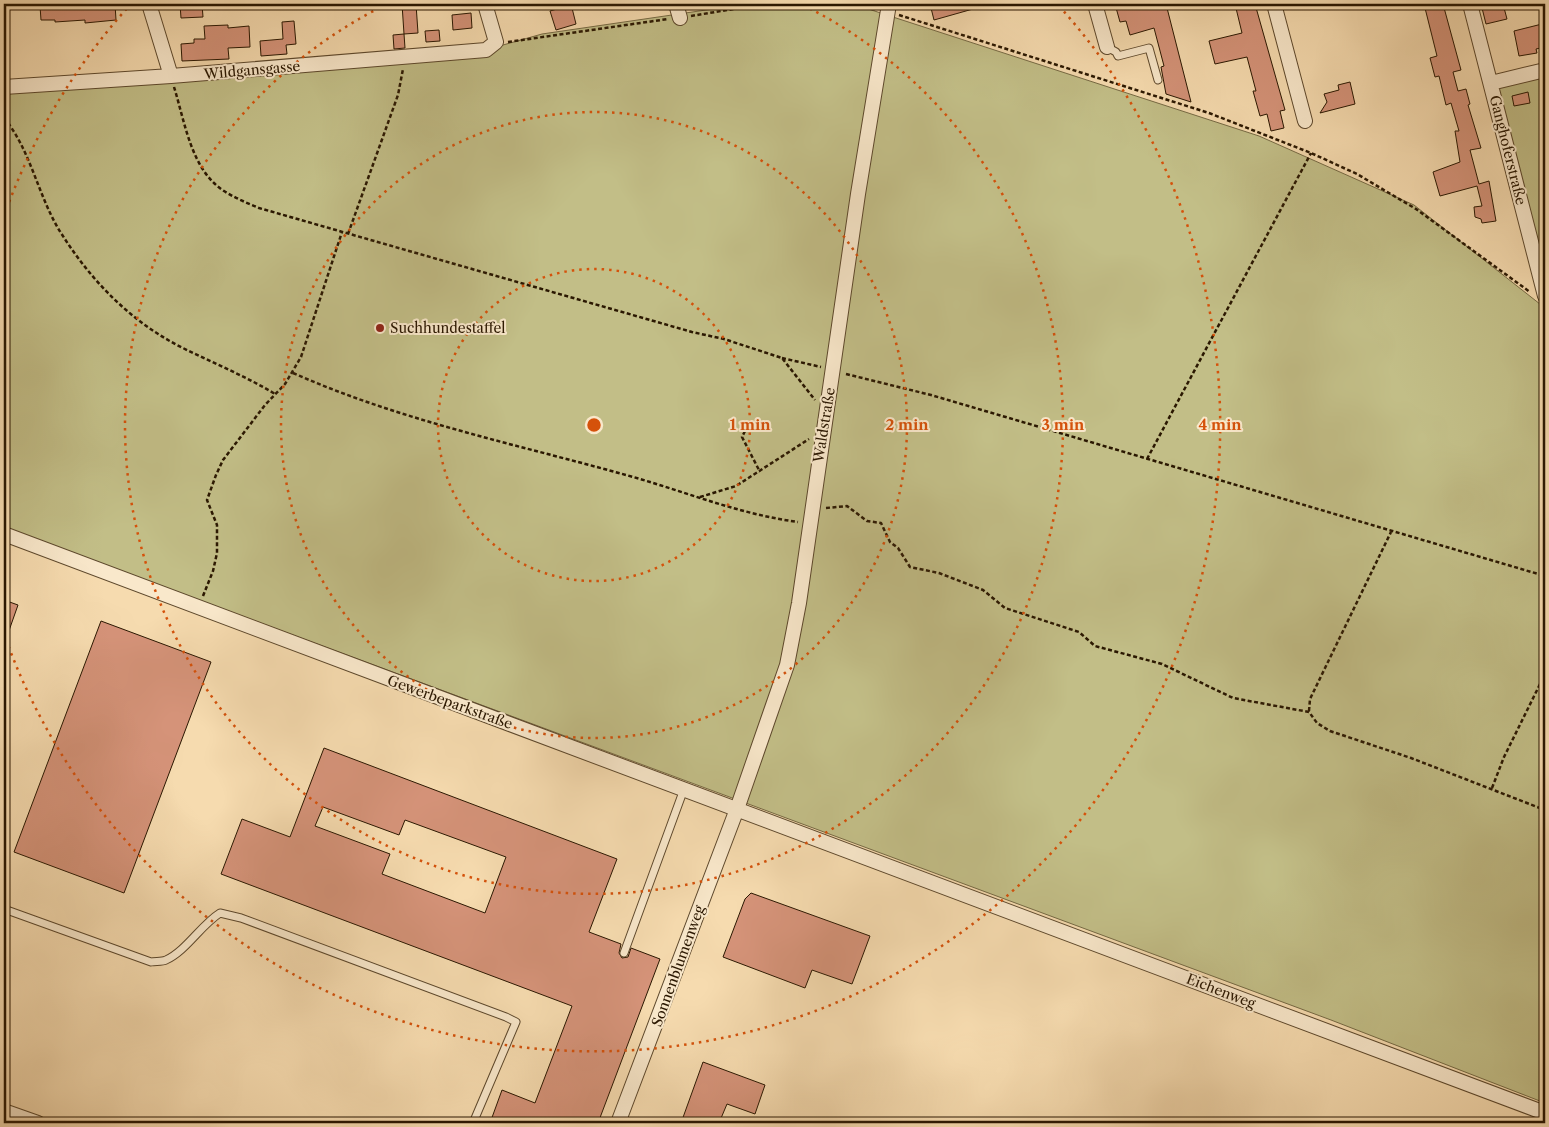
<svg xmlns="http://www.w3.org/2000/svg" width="1549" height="1127" font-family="'Libre Caslon Text',serif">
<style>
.green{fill:#c2be87;stroke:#766a44}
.building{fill:#d59379;stroke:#2a1701;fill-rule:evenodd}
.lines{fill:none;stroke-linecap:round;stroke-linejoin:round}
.service-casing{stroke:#5d482c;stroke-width:9}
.minor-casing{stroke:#5d482c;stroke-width:16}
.path{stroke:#2a1701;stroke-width:2.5;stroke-dasharray:4 2.5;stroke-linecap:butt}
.service{stroke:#f9e8cb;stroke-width:7}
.minor{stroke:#f9e8cb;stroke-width:14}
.ring{fill:none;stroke:#d5520b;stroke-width:2.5;stroke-dasharray:2.5 5}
.poi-dot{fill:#8f2418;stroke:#f9e8cb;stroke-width:2}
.labels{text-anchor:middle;stroke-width:4;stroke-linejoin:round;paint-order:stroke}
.street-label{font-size:14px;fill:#2a1701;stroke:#f9e8cb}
.poi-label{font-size:14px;fill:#2a1701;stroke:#f9e8cb;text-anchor:start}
.centre{fill:#d5520b;stroke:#f9e8cb;stroke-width:2.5}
.ring-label{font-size:15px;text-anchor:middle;font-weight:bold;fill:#d5520b;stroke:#f9e8cb;stroke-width:4;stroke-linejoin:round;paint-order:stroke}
</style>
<rect width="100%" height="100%" fill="#f6dbaf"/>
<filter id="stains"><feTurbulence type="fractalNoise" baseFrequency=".004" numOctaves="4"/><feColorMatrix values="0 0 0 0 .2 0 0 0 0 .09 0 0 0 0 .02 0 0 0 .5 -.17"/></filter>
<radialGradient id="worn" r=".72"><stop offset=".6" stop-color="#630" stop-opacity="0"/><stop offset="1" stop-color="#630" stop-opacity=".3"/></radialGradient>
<path class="green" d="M 747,4 L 853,4 L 1259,136 L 1414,205 L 1545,308 L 1545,1103 L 1331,1020 L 4,528 L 4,83 L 496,47 L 542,34 Z
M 1545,74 L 1545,271 L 1498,85 Z"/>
<path class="building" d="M 59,4 L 115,4 L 116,20 L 85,23 L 85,20 L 55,22 L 55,20 L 41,20 L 40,6 Z
M 180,4 L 202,4 L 203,17 L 181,18 Z
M 402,4 L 416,4 L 418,33 L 404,34 Z
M 556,4 L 571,4 L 576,24 L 556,30 L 550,11 L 557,9 Z
M 930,4 L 980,4 L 980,7 L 934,20 Z
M 1115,4 L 1166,4 L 1191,102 L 1166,94 L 1161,67 L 1164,66 L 1154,28 L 1130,35 L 1126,21 L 1120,22 Z
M 1235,4 L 1255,4 L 1285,110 L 1280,111 L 1284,128 L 1271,131 L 1267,114 L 1260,116 L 1253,91 L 1256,91 L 1247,57 L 1215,64 L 1209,41 L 1242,33 Z
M 1424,4 L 1443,4 L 1461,70 L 1453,72 L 1458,91 L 1466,89 L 1470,104 L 1468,105 L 1481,148 L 1470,150 L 1479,184 L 1489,181 L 1496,221 L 1482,223 L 1481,219 L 1475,217 L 1474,207 L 1482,206 L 1477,186 L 1440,196 L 1433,172 L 1460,162 L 1455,131 L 1459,131 L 1451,103 L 1446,105 L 1439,76 L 1435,77 L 1430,58 L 1437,56 Z
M 1481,4 L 1503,4 L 1507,19 L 1486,24 Z
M 471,13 L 472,28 L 453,30 L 452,15 Z
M 294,21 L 296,44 L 286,45 L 287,54 L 261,56 L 260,41 L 283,39 L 282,22 Z
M 1542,24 L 1545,47 L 1536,49 L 1537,53 L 1519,56 L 1514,31 Z
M 228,25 L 228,28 L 249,26 L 250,47 L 228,48 L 229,59 L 182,61 L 181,44 L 194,43 L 194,39 L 205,39 L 204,26 Z
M 439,30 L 440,41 L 426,42 L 425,31 Z
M 404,34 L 405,48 L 394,49 L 393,35 Z
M 1350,82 L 1355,104 L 1320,113 L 1327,102 L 1324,94 L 1339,90 L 1338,85 Z
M 1528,92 L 1530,103 L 1514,106 L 1512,96 Z
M 4,600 L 18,605 L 5,642 L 4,642 Z
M 101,621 L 211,662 L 124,893 L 14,852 Z
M 324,748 L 617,859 L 589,932 L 621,944 L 619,953 L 622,958 L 628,957 L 631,948 L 660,959 L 598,1123 L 490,1123 L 502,1090 L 535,1103 L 572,1006 L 221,874 L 242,819 L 290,837 ZM 323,807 L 399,835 L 405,820 L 506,857 L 485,913 L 382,874 L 390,854 L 315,826 Z
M 751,893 L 870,936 L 852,984 L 812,970 L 805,988 L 723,957 L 745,899 Z
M 703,1062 L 765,1085 L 755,1114 L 727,1104 L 719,1123 L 681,1123 Z"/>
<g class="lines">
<g class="service-casing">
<path id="service" d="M 1107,47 L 1116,52 L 1118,56 L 1149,48 L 1158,80
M 4,909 L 151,962 C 155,961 162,962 166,960 C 186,951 201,925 220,913 L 241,918 L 506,1017 L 516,1022 L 473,1123
M 624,953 L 684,789"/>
</g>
<g class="minor-casing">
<path id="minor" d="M 149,4 L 171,76
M 676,4 L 680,18
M 1095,4 L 1107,47
M 1274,4 L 1305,121
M 1470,4 L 1545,296
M 1491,83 L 1545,70
M 4,87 L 171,76 L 486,50 L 496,42 L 485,4
M 4,534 L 1545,1113
M 4,1111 L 38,1123
M 618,1123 L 737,809 L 787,665 L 799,603 L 858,194 L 889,4"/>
</g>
<path class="path" d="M 853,4 L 875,9
M 899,15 L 1209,113 L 1311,153 L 1357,174 L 1416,209 L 1530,292
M 691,16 L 764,4
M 508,42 L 668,19
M 174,87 C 185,122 191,170 224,191 C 235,198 247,203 259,208 L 692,332 L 724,339 L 782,358 L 815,400
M 4,118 C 31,150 38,197 61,233 C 90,279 128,319 177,345 C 210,362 244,375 275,394
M 348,234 L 398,95 L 403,69
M 782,358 L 821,367
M 293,373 C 399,420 515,444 626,475 C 684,491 738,514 798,522
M 846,374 L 931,395 L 1545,576
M 745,431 L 742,437 L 760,472
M 1147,459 L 1311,153
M 700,497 L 736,486 L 809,439
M 826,508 L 847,506 L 867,521 L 881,523 L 890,542 L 898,548 L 910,567 L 939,573 L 983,590 L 1005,608 L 1079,632 L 1095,646 L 1162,664 L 1233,698 L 1309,712 L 1317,723 L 1330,731 L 1411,758 L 1545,810
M 203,596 L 213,571 L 217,553 L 217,525 L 207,500 L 216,475 L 223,460 L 265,405 L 285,384 L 301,357 L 342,232
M 1309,711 L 1310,699 L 1391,532
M 1492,788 L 1504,757 L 1545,674"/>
<use href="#service" class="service"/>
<use href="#minor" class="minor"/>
</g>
<g class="ring">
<circle cx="594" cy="425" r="156"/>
<circle cx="594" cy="425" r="313"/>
<path d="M803 5A469 469 0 1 1 385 5"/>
<path d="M4 216A626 626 0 0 1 129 6M1059 6A626 626 0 1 1 4 634"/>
</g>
<circle class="poi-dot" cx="380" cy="328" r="5"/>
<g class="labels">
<g class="street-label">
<text transform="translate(252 70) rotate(-5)" y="5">Wildgansgasse</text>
<text transform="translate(1508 150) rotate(76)" y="5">Ganghoferstraße</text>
<text transform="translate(824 425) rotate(-81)" y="5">Waldstraße</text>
<text transform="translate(450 702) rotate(20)" y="5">Gewerbeparkstraße</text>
<text transform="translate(678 966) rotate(-70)" y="5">Sonnenblumenweg</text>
<text transform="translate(1221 991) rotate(21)" y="5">Eichenweg</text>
</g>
<g class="poi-label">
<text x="390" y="333">Suchhundestaffel</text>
</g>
</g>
<circle cx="594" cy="425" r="8" class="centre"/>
<g class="ring-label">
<text x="750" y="430">1 min</text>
<text x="907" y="430">2 min</text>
<text x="1063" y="430">3 min</text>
<text x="1220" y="430">4 min</text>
</g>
<rect width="1549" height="1127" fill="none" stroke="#f6dbaf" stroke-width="20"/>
<rect x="5" y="5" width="1539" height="1117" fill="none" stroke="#2a1701" stroke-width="2.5"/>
<rect x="10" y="10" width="1529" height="1107" fill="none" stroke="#2a1701"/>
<rect width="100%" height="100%" filter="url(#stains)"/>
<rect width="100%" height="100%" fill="url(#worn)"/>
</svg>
